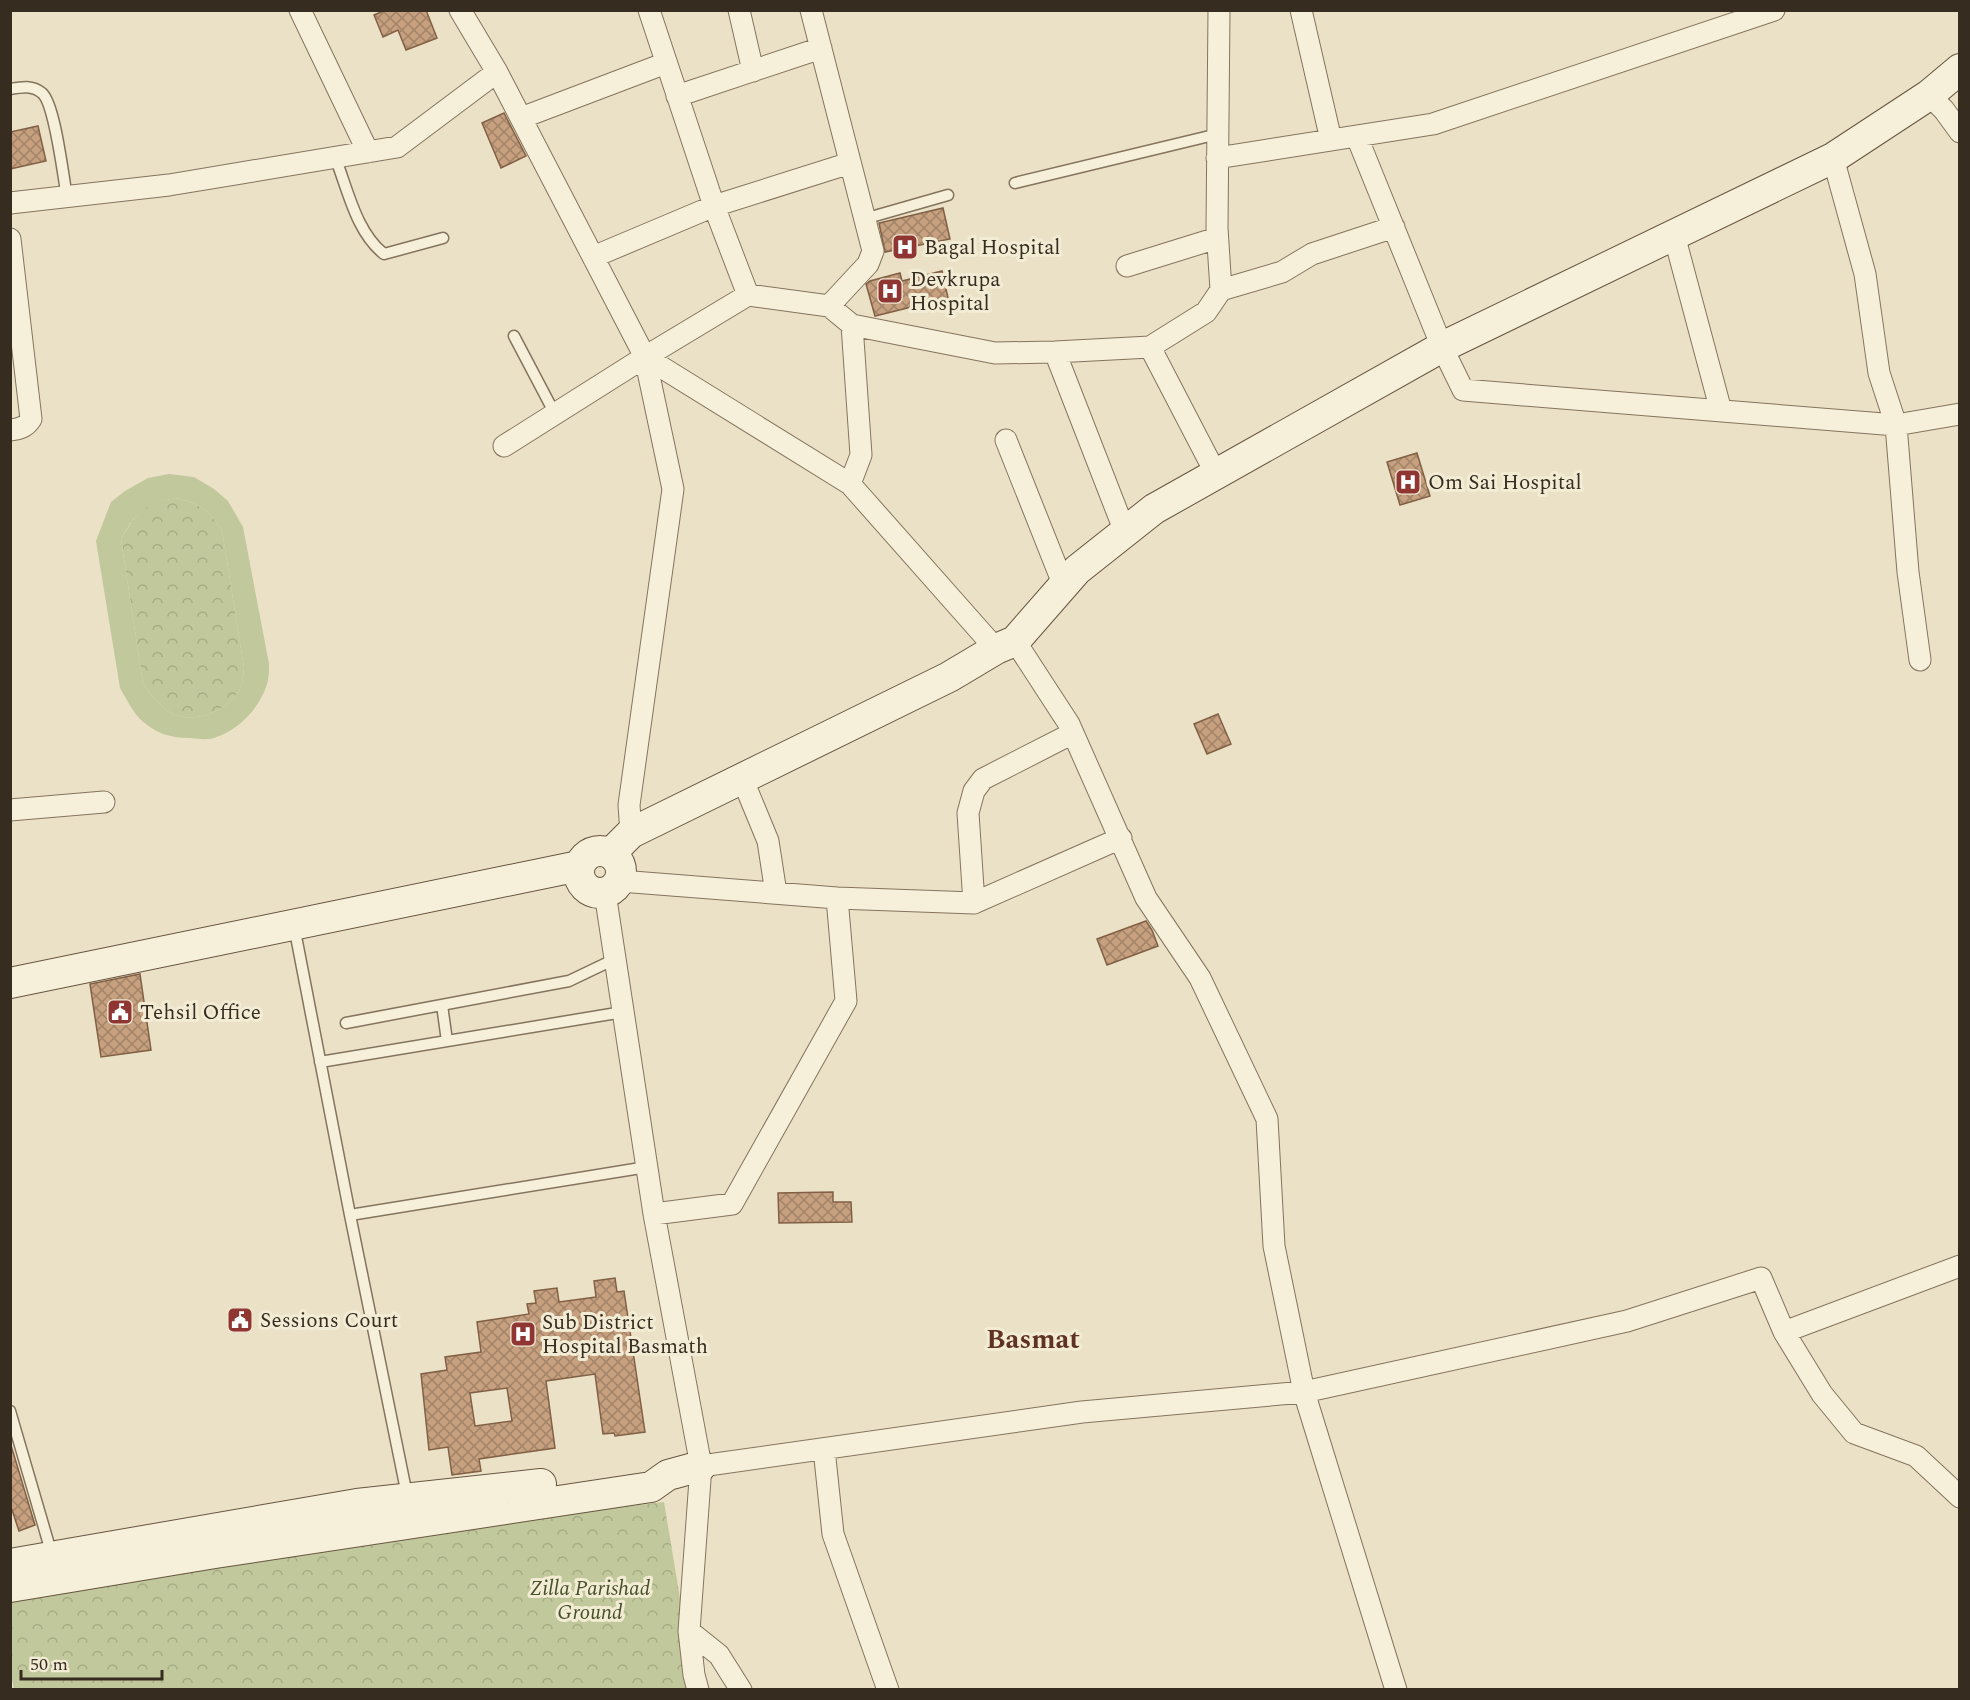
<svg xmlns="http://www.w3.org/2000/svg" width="1970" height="1700" font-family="Spectral,serif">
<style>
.forest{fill:url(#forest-crowns)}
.garden{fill:#c1c89b;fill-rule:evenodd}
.building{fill:url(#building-cross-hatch);stroke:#826045;stroke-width:1.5;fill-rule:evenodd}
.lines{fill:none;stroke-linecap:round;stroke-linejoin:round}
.service-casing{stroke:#85745d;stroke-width:13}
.minor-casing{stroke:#85745d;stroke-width:23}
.secondary-casing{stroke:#675540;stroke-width:32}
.service{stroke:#f6efd9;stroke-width:10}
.minor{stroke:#f6efd9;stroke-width:21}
.secondary{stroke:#f6efd9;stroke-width:30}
.labels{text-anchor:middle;stroke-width:6;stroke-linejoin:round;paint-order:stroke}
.poi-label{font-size:21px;fill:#362c20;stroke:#f3ecd5;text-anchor:start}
.park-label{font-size:21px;font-style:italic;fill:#455128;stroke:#f3ecd5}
.district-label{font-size:27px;font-weight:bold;fill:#5f3223;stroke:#f3ecd5}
</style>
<defs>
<pattern id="forest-crowns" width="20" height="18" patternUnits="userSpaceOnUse" patternTransform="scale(1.5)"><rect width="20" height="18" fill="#c1c89b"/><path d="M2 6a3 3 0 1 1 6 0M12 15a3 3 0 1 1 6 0" fill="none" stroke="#a6ac85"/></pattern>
<pattern id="building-cross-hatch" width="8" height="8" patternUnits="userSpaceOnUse" patternTransform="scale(1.5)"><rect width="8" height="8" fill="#c6a07f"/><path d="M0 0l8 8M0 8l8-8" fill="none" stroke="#a28368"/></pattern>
</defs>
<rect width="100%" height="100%" fill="#ebe1c6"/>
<path class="forest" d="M 175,498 C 200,504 207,508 222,530 L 244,668 C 243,675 243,685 239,691 C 227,711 195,724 173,714 C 160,707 151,695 143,684 L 121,539 C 138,511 142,505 175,498 Z
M 664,1502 L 685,1628 L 698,1689 L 14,1689 L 11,1674 L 10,1602 L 340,1541 Z"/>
<path class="garden" d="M 169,474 L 194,477 L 214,489 L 228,501 L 243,527 L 269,664 C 269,672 269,680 266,687 C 258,710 237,731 214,738 C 207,740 198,739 191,738 C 171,738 156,734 140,719 C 132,711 126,698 120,688 L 96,541 L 111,502 L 125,491 L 148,478 ZM 175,498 C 200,504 207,508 222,530 L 244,668 C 243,675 243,685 239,691 C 227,711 195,724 173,714 C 160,707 151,695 143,684 L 121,539 C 136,512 144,505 175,498 Z"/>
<path class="building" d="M 386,10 L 426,10 L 437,38 L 406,50 L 398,30 L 383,37 L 374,15 Z
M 504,113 L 526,156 L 501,168 L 482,123 Z
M 38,126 L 46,161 L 10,169 L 10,132 Z
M 943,208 L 950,239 L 885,252 L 879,223 Z
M 942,271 L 948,298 L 875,316 L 866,284 L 870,281 L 900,273 L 902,281 Z
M 1417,453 L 1430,496 L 1400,505 L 1387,462 Z
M 1218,714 L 1231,744 L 1207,754 L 1194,724 Z
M 1146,921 L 1152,930 L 1158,946 L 1107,965 L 1097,939 Z
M 140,974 L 151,1050 L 101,1057 L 90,984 Z
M 833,1192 L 833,1202 L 851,1202 L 852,1222 L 779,1223 L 778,1193 Z
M 615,1278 L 617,1292 L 624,1291 L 645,1432 L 615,1436 L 614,1433 L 603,1434 L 595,1374 L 546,1381 L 555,1448 L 479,1459 L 481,1471 L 452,1475 L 448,1447 L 429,1450 L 421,1374 L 447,1370 L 445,1357 L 481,1352 L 477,1322 L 529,1314 L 527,1304 L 536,1303 L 534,1291 L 557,1288 L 559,1302 L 596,1297 L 594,1281 ZM 507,1388 L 512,1421 L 475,1426 L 470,1393 Z
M 10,1442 L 35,1525 L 19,1531 L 10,1504 Z"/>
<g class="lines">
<g class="service-casing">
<path id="service" d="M 10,89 C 22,87 32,85 42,93 C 55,104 63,176 67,197
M 335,157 C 348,190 356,232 384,254 L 443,238
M 1015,183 L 1218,134
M 864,219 L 948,195
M 514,336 L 555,414
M 294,926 L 350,1215
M 442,1005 L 447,1041
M 346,1023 L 569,981 L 615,959
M 320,1062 L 623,1012
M 10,1411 L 52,1555
M 407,1495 L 350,1215 L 647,1167"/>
</g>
<g class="minor-casing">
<path id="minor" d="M 300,10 L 368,152
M 649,10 L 714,206 L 748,295
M 739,10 L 753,71
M 811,10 L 873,251 L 868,264 L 829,306
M 1301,10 L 1331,140
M 497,72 L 645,357 L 673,489 L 629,805 L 631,833
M 1929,95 L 1944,110 L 1960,132
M 677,96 L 821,48
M 521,118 L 666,63
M 1357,137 L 1442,347 L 1463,390 L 1896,425 L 1908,572 L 1920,660
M 1217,158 L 1433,124 L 1774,10
M 1833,158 L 1865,274 L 1879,373 L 1896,425 L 1960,414
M 10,203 L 169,185 L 397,147 L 497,72 L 460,10
M 1674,235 L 1721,411
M 10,239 L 31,419 C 26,427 20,429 10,430
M 593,257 L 714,206 L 850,163
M 1127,266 L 1217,238
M 1221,290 L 1282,272 L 1312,254 L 1394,227
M 1150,347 L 1216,474
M 1055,352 L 1125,532
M 645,357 L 850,484 L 996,649
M 1006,440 L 1064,586
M 504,446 L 645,357 L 748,295 L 829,306 L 852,325 L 995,353 L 1055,352 L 1150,347 L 1206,312 L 1221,290 L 1217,228 L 1219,10
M 850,484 L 861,455 L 852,325
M 1015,641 L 1069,724 L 1146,898 L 1200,978 L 1267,1119 L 1274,1246 L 1304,1392 L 1396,1690
M 742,778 L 768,841 L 776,893
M 10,810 L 104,802
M 620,881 L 837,898
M 605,893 L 654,1214 L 701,1466 L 689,1631 L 719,1655 L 741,1690
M 974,903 L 968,813 L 974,791 L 983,779 L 1073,733
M 654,1214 L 732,1204 L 846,1001 L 837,898 L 974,903 L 1121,838
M 1784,1332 L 1822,1394 L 1854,1433 L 1916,1456 L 1960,1497
M 824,1449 L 833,1534 L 888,1690
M 701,1466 L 1082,1412 L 1304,1392 L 1627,1321 L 1761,1278 L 1784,1332 L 1960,1266
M 689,1631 L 694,1675 L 698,1690"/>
</g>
<g class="secondary-casing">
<path id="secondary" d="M579 872a21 21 0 1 1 42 0a21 21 0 1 1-42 0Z
M 611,853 L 631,833 L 949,677 L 996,649 L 1015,641 L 1077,570 L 1154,509 L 1442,347 L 1833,158 L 1929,95 L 1960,69
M 10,983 L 579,866
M 10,1564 L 357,1504 L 541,1484
M 10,1587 L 215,1553 L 651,1487 L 668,1475 L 701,1466"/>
</g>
<use href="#service" class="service"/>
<use href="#minor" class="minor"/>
<use href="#secondary" class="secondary"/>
</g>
<defs>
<g id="hospital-square" transform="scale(1.35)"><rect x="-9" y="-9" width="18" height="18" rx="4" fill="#8f3532" stroke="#f3ecd5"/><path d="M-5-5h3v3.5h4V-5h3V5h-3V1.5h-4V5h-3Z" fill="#fff"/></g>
<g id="civic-square" transform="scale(1.35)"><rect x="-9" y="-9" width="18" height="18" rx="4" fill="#8f3532" stroke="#f3ecd5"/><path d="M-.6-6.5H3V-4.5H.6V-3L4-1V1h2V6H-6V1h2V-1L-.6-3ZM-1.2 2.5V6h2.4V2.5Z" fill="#fff"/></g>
</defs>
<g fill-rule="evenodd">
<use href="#hospital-square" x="905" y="247"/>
<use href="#hospital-square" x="890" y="291"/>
<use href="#hospital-square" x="1408" y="482"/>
<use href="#civic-square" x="120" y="1012"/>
<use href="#civic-square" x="240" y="1320"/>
<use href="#hospital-square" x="523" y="1334"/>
</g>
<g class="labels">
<g class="poi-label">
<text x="924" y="254">Bagal Hospital</text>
<text x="910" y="286">Devkrupa<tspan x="910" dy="24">Hospital</tspan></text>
<text x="1428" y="489">Om Sai Hospital</text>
<text x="140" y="1019">Tehsil Office</text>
<text x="260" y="1327">Sessions Court</text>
<text x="542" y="1329">Sub District<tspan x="542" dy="24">Hospital Basmath</tspan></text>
</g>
<g class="park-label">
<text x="590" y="1595">Zilla Parishad<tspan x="590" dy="24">Ground</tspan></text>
</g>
<g class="district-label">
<text x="1033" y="1348">Basmat</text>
</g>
</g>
<rect width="1970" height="1700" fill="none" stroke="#362c20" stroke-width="24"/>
<path d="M21 1670v9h141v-9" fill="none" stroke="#362c20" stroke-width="3"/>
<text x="30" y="1670" font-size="18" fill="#362c20" stroke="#f3ecd5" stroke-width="4.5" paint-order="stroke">50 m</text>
</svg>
